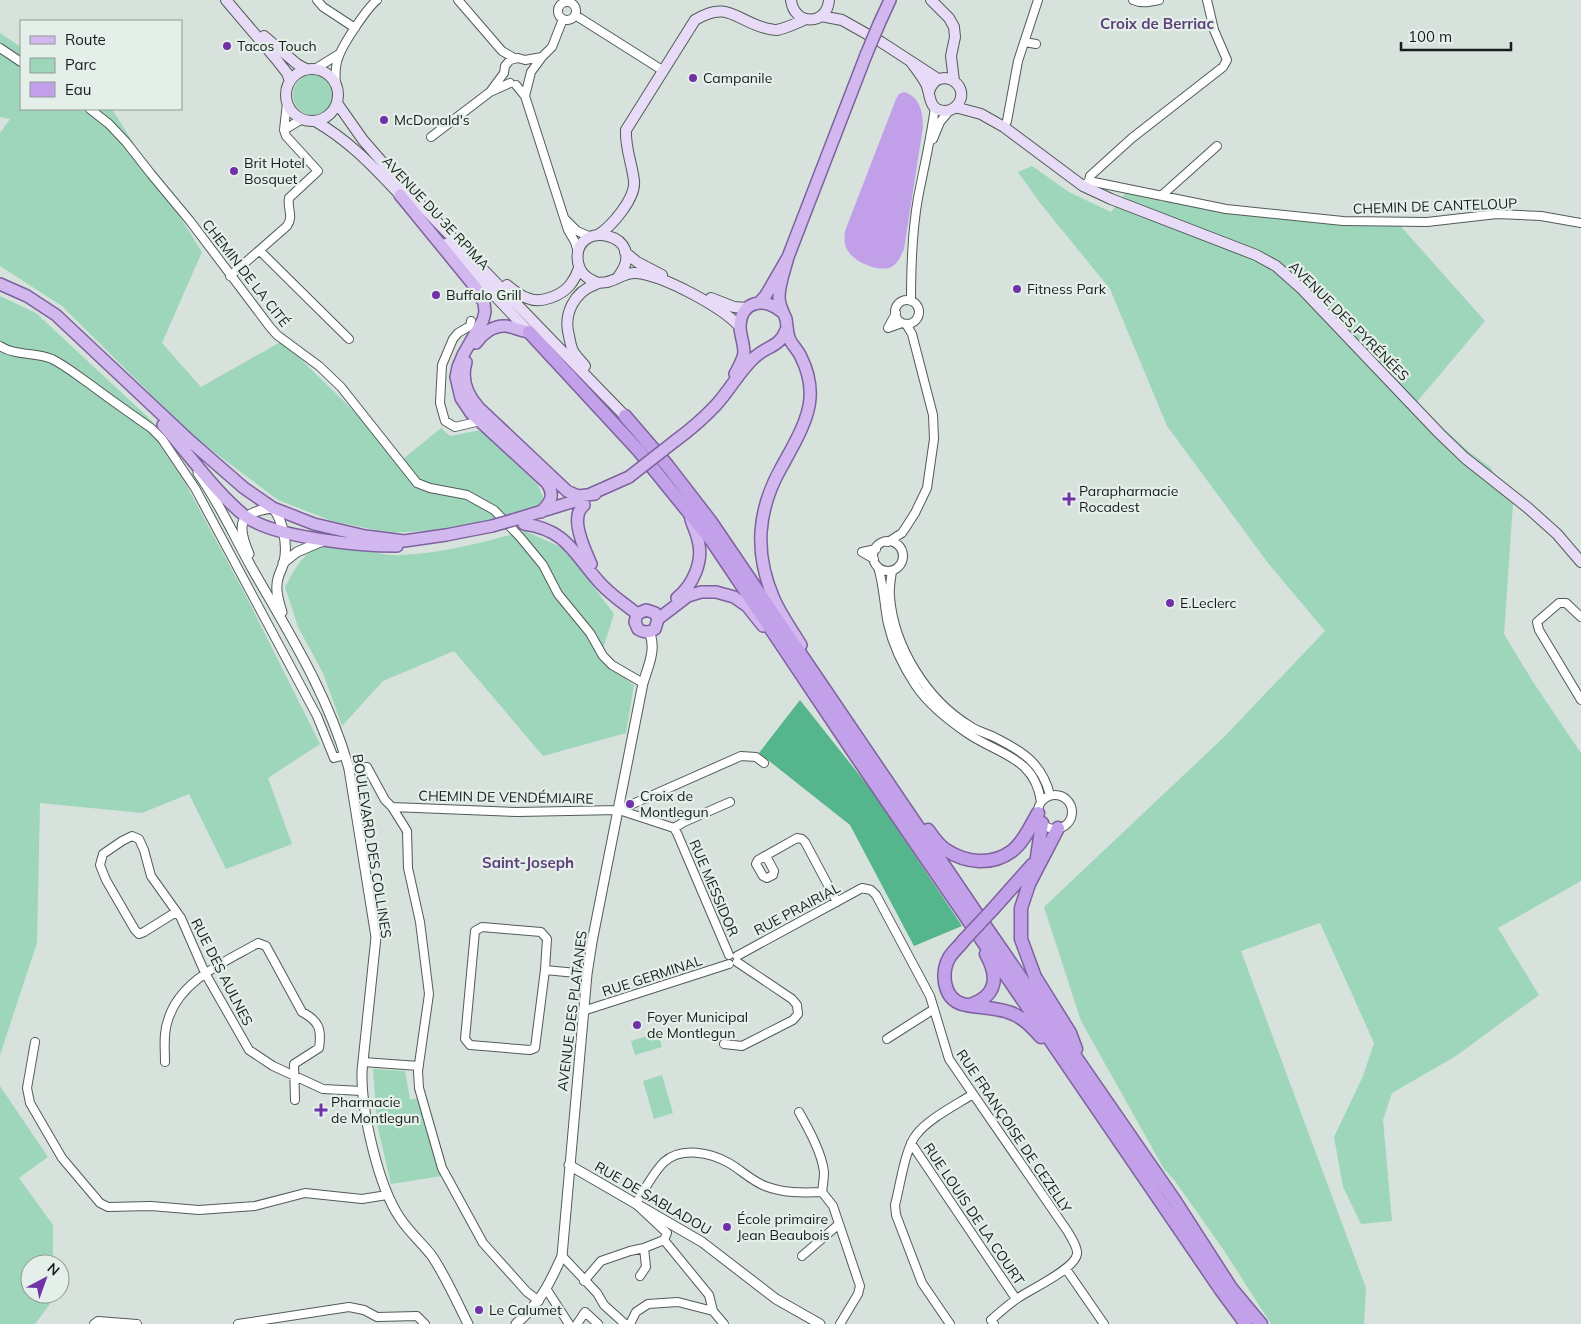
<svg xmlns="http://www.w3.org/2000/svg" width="1581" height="1324" font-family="Mulish,sans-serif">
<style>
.green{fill:#9ed6bb}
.forest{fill:#55b58d}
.water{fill:#c19fe9}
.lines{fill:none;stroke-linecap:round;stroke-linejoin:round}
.minor-casing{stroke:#525c57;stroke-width:10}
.tertiary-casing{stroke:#525c57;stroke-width:11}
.secondary-casing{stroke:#525c57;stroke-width:12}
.primary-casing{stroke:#7d629d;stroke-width:14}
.trunk-casing{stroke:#7d629d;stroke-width:15}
.minor{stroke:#fff;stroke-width:8}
.tertiary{stroke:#fff;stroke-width:9}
.secondary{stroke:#e8dbf7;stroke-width:10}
.primary{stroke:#d2b8ef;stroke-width:11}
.trunk{stroke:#c3a0ea;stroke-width:12}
.primary-bridge-casing{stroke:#7d629d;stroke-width:14;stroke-linecap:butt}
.trunk-bridge-casing{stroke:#7d629d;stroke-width:15;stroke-linecap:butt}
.primary-bridge{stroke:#d2b8ef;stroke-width:11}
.trunk-bridge{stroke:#c3a0ea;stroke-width:12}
.poi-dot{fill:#7132a7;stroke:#e4efe9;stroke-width:2}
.labels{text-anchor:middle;stroke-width:4.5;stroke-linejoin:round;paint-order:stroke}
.poi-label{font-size:14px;fill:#181c1a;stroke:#e4efe9;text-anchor:start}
.street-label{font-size:14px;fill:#181c1a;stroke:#e4efe9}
.neighbourhood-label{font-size:15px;font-weight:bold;fill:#5c3f7b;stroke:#e4efe9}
</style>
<rect width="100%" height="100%" fill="#d7e2dc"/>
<path class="green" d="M 0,33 L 21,47 L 21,109 L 112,109 L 202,252 L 162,343 L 201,387 L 282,341 L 403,459 L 441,428 L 450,436 L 481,430 L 538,485 L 544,499 L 534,509 L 521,515 L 455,529 L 390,533 L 332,521 L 278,500 L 193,436 L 62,306 L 0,266 L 0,133 L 10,119 L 0,117 Z
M293 95a20 20 0 1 1 40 0a20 20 0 1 1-40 0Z
M 1032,166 L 1069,192 L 1111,212 L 1126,192 L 1227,210 L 1396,221 L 1485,321 L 1416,403 L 1468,451 L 1490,467 L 1513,504 L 1504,634 L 1533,682 L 1581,753 L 1581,881 L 1498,928 L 1539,995 L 1456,1056 L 1392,1093 L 1383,1120 L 1392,1221 L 1361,1224 L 1343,1187 L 1334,1137 L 1363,1076 L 1374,1043 L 1320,923 L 1241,951 L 1366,1288 L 1364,1324 L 1271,1324 L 1225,1252 L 1175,1181 L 1164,1169 L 1081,1021 L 1044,907 L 1224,737 L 1325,631 L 1268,563 L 1167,426 L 1110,289 L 1040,203 L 1018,172 Z
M 0,296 L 36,313 L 152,421 L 247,598 L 320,744 L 268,778 L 292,844 L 226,869 L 189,794 L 142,813 L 40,803 L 37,943 L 0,1055 Z
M 525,531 L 565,549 L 614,614 L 600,658 L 634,685 L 626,733 L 543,756 L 454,651 L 383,681 L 342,726 L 323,673 L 298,627 L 285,587 C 293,573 303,550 322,547 C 349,542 375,557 402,555 C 444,553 484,542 525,531 Z
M 658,1033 L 662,1047 L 635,1055 L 631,1041 Z
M 373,1069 L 405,1071 L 410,1099 L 417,1099 L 442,1176 L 391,1184 L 377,1124 Z
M 662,1075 L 673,1113 L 654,1119 L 643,1081 Z
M 0,1086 L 48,1157 L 19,1178 L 53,1225 L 53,1264 L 30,1264 L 30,1294 L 53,1294 L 53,1300 L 35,1324 L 0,1324 Z"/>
<path class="forest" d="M 800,700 L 872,791 L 962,926 L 914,946 L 850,825 L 759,753 Z"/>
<path class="water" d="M 904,92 C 920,97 923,112 923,127 L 904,249 C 901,255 899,262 893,266 C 881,274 854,262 848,251 C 844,245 844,238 845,231 L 896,99 L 899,94 Z"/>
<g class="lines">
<g class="minor-casing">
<path id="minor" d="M 317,0 L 323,7 L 355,28
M 458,0 L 502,51 L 514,58
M 1133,0 C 1142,4 1149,2 1159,0
M558 11a9 9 0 1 1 18 0a9 9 0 1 1-18 0Z
M 575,15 L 662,70
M 1025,42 L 1036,44
M 0,48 L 21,62
M 542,57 L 552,47 L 563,19
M 315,69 L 339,54
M 336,84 C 335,74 335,65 339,56 C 343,44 367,8 377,0
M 516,85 L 525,96 L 568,230 L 575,242 L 578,252
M 490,92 L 504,73 L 505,66 L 510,60 L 518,58 L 525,60 L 542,57 L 531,72 L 525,96
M 90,109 L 109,124 L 126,142 L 151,174 L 190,221 L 270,327 L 277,335 L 319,366 L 341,387 L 417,483 L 430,488 L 467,495 L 494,510 L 520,537 L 543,565 L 558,594 L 590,633 L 603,656 L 612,665 L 643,683
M 1004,127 L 1007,121 L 1018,61 L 1038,0
M 284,130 L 302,119
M 431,137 L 490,92 L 510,83
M 933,139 L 940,122 L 950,110
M 1089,181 L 1090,176 L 1132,138 L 1223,67 L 1227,60 L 1214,30 L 1207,0
M 1083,186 L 1089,181 L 1226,209 L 1343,221 L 1427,222 L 1497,214 L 1541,216 L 1581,223
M 1161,196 L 1217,146
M 565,219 L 577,231 L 591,237
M 260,251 L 349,339
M 230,276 L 287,226 C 294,216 287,209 289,198 L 318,171 L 286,136 L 284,130 L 287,103
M895 312a12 12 0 1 1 24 0a12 12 0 1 1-24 0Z
M 911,301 C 911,268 912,231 918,198 C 924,167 931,138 935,107
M 896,313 L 888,328 L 902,323
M 471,321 L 470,326 L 458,333 L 453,339 L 442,365 L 440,403 L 445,421 L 455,427 L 480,421 L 480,419
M 0,346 C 15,356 35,352 52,359 C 66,366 78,376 91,385 C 111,400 131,414 151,428 L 162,439 L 195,488 L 317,716 L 334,758 L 345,755
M873 556a15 15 0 1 1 30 0a15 15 0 1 1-30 0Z
M 888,542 L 902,533 L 906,527 L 915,513 L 927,488 L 934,439 L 933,415 L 912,334 L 906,324
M 874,559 L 862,552 L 876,549
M 878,567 C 884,586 884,605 888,624 C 893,646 904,668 916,686 C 929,705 948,720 967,733 C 999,755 1035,757 1041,802
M 892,571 C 891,579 889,588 890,597 C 894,647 927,700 970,726 C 977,731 986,733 994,737 C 1022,751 1042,763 1050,795
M 1581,617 L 1566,603 L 1559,603 L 1537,622 L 1539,630 L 1581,700
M 349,769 L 367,767 L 385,800 L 392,807 L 407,831 L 408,868 L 420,922 L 429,994 L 418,1071 L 419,1088 L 442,1168 L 483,1243 L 527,1292 L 539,1301
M1038 812a17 17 0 1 1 34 0a17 17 0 1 1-34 0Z
M 392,807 L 517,812 L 619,810 L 674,828 L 677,833 L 729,955
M 619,810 L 741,756 L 756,757 L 764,763
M 674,828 L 684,822 L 730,802
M 766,856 L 774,871 L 773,875 L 767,878 L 763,876 L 756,864 L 758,860 L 797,838 L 802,839 L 805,842 L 837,902
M 176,912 L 144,932 L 139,934 L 135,930 L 106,880 L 100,865 L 103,854 L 122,841 L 132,836 L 139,839 L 144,850 L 151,876 L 181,918 L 205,973 L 249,1050 L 273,1066 L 323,1089 L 362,1091
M 737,956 L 862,888 L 871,890 L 876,895 L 930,996 L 949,1059 L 1068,1232 C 1071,1238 1078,1247 1077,1254 C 1075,1269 1031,1289 1018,1298 C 1009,1304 1000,1312 991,1320 L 994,1324
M 545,970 L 535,1048 L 530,1050 L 470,1045 L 465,1039 L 475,931 L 482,927 L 541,932 L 547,939 L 545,970 L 587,974
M 583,1011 L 729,964
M 887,1039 L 934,1009
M 35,1042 L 27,1088 L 30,1103 L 62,1158 L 100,1203 L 108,1207 L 151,1206 L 199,1210 L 255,1206 L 305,1193 L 362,1199 L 387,1195
M 724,1044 L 742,1046 L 793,1020 L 798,1014 L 797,1005 L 792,999 L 737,962
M 165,1062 C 165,1048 163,1033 168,1020 C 180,980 225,962 258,943 L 266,946 L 302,1012 C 319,1021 322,1029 319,1048 L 294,1064 L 295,1100
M 363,1062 L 419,1066
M 799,1112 C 808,1128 822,1153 824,1172 C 824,1178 823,1185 822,1192 L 833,1206 L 860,1286 L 858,1294 L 840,1324
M 911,1143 L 1016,1299
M 562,1256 L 597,1293 L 604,1305 L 625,1324
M 802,1256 L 839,1224
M 1066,1269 L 1104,1324
M 640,1276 L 646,1267 L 644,1248
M 584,1281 L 601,1261 L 630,1251 L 644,1248 L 664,1240
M 547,1290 L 569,1324
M 94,1324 L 98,1321 L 137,1324
M 238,1324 L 349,1307 L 364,1310 L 377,1317 L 417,1316 L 425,1324
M 577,1324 L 585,1312 L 598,1324
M 630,1324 L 636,1312 L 648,1304 L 678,1302 L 713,1311
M 724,1324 L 713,1311 L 709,1295 L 664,1240 L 667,1233 L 636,1204 C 644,1190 653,1173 664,1162 C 682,1146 711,1153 729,1163 C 741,1170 752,1181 765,1186 C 783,1193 802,1193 822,1192
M 950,1324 L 922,1283 L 896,1215 L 895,1205 C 900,1186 905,1149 916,1135 C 928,1119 956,1105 973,1094"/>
</g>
<g class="tertiary-casing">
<path id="tertiary" d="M 198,473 C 219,502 235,538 253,570 C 290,635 329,696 349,769 L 376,937 L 362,1071 C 361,1110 378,1186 400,1218 C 409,1232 422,1243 432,1256 C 446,1277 457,1302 468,1324
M 249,554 C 236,524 239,512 273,508 C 283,521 288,545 284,562 C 282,570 277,576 277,585 C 276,594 279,603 282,612
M 283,563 L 297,552 L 325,540
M 569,1165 L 702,1242 L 776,1299 L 820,1324
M 516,1324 C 540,1303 549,1285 562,1256 L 587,974 L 592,942 L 643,683 C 648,667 657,648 649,632"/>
</g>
<g class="secondary-casing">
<path id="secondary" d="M 226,0 L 276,59 L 287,73 L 290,81
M 791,0 C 794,26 827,26 829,0
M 931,0 L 949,18 L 954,27 L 955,37 L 951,56 L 954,81
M 821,16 L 842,20 L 881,42 L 938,79
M 264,36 L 297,64 L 306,69
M 911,62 C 916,69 922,76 926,84 C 931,95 928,110 944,111 C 950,111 955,108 958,104 C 972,84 937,64 929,92
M286 95a26 26 0 1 1 52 0a26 26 0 1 1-52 0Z
M 337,103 L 363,140 L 410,194 L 625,416
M 955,107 L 981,114 L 1004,127 L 1083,186 L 1111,199 L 1256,255 L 1276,266 L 1302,289 L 1440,434 L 1465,458 L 1528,508 L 1557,534 L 1581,562
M 315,121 C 353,143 376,170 406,201
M 598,235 C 612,226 636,198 634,181 C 632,163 625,148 626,130 L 695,20 C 728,0 735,20 765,28 C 769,29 773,30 777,30 C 787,28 797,23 806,19
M 446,244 L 529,332
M 625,252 L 637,262 L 662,275
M 598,283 C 588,279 580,274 578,262 C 571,217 652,233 618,277
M 507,285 C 513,290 519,295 527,298 C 540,304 561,296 570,285 C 574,280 577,274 579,268
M 711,298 L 734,307 L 747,308
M 585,366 C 581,361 576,356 573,351 C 571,347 570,341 569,336 C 563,314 574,292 596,284 C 600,282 603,283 607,282 C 617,280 625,272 636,273 C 663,275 722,307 740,327"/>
</g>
<g class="primary-casing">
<path id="primary" d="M 879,24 L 890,0
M 400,195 L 476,288 L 484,303 L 485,312 L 483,320 L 463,355 L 458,367 L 456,377 L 461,398 L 471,413 L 547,483 C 555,495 551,502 541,512
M 788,257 C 785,269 779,284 779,297 C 779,305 783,312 786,319 C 787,325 787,331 789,338 C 792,345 798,350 801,357 C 807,369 811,384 810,398 C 809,420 792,448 781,468 C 757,511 754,553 774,599 C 781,615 792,630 801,645
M 0,284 L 27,296 L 56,315 L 190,441 L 244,488 L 273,508 L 314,524 L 365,536 L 404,541 L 446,535 L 492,526
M 759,303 L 766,295 L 788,257 L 866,55
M 476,343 C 482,334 493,325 506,326 C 514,327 520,331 529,332
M 466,362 C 461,379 467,395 479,408 L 567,491 L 578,496 L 595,494
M 735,374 C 738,368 743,360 744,353 C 744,343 740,335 740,326 C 741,300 766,297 782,312
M 163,425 C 188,453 216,493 245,516 C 274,538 361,546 397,546
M 675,441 C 690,430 703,419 716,405 C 730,390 740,370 755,357 C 768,345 779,348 786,330
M 584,505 C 581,508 578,511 578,516 C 575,528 586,553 591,564
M 513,520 L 575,501 L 629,477
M 524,524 C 568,530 574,555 601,584 C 612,596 625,604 637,614
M 677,598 C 693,585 704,561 698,540 C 696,530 691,524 690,514
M 658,619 L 655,613 L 646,610 L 637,614 L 635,622 L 638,629 C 644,633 649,633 655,629 L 658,619 L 688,596 L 701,592 L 716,592 L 734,597 L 747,606 L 763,626"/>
</g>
<g class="trunk-casing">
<path id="trunk" d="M 529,332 L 639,451 L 712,541 L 852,750 L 1221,1290 L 1246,1324
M 625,416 L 667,465 L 711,522 L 979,917 L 1175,1201 L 1231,1288 L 1261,1324
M 1058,828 L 1029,884 L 1021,908 L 1021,939 L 1035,977 L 1070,1033 L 1076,1049
M 928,830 C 933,837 939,846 946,850 C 966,863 992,866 1012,851 C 1024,842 1031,825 1038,813
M 1037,857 L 1042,823
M 993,909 L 1033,864
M 964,940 C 960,946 953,951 949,958 C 941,973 943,998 962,1004 C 977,1008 993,1007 1008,1012 C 1022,1016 1032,1027 1041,1037
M 970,1005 C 997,996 999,977 986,954"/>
</g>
<use href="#minor" class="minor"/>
<use href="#tertiary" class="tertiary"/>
<use href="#secondary" class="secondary"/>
<use href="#primary" class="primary"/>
<use href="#trunk" class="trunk"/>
<g class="primary-bridge-casing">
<path id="primary-bridge" d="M 866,55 L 879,24
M 629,477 L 675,441
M 492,526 L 513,520"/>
</g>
<g class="trunk-bridge-casing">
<path id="trunk-bridge" d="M 964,940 L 993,909"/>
</g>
<use href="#primary-bridge" class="primary-bridge"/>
<use href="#trunk-bridge" class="trunk-bridge"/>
</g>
<g class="poi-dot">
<circle cx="227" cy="46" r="5"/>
<circle cx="693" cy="78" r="5"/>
<circle cx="384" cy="120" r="5"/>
<circle cx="234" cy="171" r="5"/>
<circle cx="1017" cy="289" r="5"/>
<circle cx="436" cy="295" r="5"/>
<path d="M1066.5 491.5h5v5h5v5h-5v5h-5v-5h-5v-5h5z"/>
<circle cx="1170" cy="603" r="5"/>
<circle cx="630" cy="804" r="5"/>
<circle cx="637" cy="1025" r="5"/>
<path d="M318.5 1102.5h5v5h5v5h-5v5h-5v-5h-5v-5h5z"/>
<circle cx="727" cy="1227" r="5"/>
<circle cx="479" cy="1310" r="5"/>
</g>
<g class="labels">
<g class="poi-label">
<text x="237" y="51">Tacos Touch</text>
<text x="703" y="83">Campanile</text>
<text x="394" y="125">McDonald's</text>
<text x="244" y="168">Brit Hotel<tspan x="244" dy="16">Bosquet</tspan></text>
<text x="1027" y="294">Fitness Park</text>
<text x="446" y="300">Buffalo Grill</text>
<text x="1079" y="496">Parapharmacie<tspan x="1079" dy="16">Rocadest</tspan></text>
<text x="1180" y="608">E.Leclerc</text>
<text x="640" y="801">Croix de<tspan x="640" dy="16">Montlegun</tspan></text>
<text x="647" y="1022">Foyer Municipal<tspan x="647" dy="16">de Montlegun</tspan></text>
<text x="331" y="1107">Pharmacie<tspan x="331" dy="16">de Montlegun</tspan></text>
<text x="737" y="1224">École primaire<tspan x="737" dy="16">Jean Beaubois</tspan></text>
<text x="489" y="1315">Le Calumet</text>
</g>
<g class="street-label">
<text transform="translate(1435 206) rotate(-2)" y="5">CHEMIN DE CANTELOUP</text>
<text transform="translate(436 213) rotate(47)" y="5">AVENUE DU 3E RPIMA</text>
<text transform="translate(246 273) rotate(52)" y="5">CHEMIN DE LA CITÉ</text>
<text transform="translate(1349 321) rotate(45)" y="5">AVENUE DES PYRÉNÉES</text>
<text transform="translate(506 797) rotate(1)" y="5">CHEMIN DE VENDÉMIAIRE</text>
<text transform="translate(372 846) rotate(81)" y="5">BOULEVARD DES COLLINES</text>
<text transform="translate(714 888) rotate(67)" y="5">RUE MESSIDOR</text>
<text transform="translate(797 909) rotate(-28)" y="5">RUE PRAIRIAL</text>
<text transform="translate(222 972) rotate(63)" y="5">RUE DES AULNES</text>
<text transform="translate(652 976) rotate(-18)" y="5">RUE GERMINAL</text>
<text transform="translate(572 1011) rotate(-83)" y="5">AVENUE DES PLATANES</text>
<text transform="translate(1014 1131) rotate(56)" y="5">RUE FRANÇOISE DE CEZELLY</text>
<text transform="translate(653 1198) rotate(30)" y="5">RUE DE SABLADOU</text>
<text transform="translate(974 1214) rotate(56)" y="5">RUE LOUIS DE LA COURT</text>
</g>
<g class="neighbourhood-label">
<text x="1157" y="29">Croix de Berriac</text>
<text x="528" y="868">Saint-Joseph</text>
</g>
</g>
<rect x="20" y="20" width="162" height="90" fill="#e4efe9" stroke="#929b96"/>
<rect x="30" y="36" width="25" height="8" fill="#d2b8ef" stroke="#929b96"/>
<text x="65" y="45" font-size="15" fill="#181c1a">Route</text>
<rect x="30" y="58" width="25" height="15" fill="#9ed6bb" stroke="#929b96"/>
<text x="65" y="70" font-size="15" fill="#181c1a">Parc</text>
<rect x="30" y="82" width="25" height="15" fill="#c19fe9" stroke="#929b96"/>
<text x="65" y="95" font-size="15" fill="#181c1a">Eau</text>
<g transform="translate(45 1279) rotate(41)"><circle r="24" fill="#e4efe9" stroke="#929b96"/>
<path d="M0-4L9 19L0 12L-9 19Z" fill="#7132a7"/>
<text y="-8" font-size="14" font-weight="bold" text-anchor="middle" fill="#181c1a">N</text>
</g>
<path d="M1401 42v8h110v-8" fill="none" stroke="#181c1a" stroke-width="2.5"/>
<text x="1408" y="42" font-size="15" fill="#181c1a" stroke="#e4efe9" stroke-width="4" paint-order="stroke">100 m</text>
</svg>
